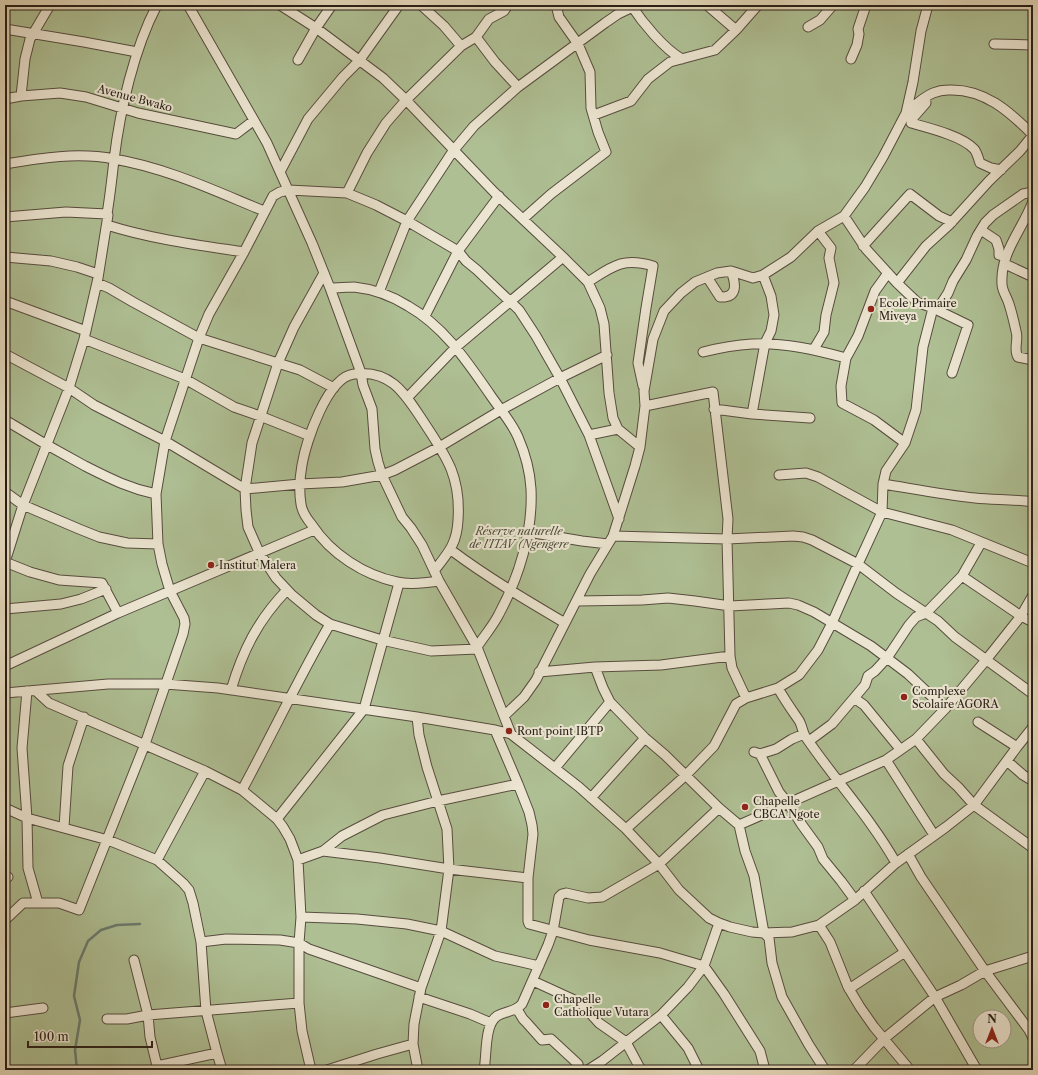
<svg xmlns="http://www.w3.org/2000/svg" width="1038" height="1075" font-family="'Libre Caslon Text',serif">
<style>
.green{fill:#aebf93;stroke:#6b6f55;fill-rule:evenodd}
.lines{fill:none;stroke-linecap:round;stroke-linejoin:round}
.stream{stroke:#6a7c6f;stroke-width:2.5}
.minor-casing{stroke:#564d3f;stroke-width:11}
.minor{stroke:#ece5d1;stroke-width:9}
.poi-dot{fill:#8f2418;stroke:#ece5d1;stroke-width:1.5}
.labels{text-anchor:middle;stroke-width:4;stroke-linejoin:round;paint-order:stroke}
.street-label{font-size:11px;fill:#281f17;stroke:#ece5d1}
.poi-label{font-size:11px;fill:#281f17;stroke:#ece5d1;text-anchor:start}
.park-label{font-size:11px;font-style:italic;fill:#504f3c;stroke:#ece5d1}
</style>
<rect width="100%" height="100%" fill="#e2d7b8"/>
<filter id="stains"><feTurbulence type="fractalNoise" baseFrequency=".005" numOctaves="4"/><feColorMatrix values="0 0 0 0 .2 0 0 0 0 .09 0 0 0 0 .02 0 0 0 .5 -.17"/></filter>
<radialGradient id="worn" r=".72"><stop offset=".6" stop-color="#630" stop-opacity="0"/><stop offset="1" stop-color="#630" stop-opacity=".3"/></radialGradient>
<path class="green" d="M 5,5 L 1033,5 L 1033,1070 L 5,1070 ZM 980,1017 L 1004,1017 L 1004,1041 L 980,1041 Z"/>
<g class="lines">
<path class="stream" d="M 77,1070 L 75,1050 L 80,1020 L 74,996 L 79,962 L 88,941 L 101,930 L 117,925 L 140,924"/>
<g class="minor-casing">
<path id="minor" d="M 188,5 L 267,143 L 280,172 L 312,243 L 330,288 L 361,373 L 363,385 L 372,409 L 375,449 L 378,462 L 382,475 L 402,517 L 411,528 L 422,545 L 439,581 L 477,647 L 511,734
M 280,5 L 316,28 L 383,78 L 406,100 L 494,192 L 563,257 L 588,282 L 600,308 L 604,324 L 609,393 L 613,418 L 618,429 L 640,447
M 421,5 L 444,26 L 461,46
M 631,5 C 642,22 664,49 682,59
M 707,5 L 736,30 L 758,5
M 808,27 L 820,20 L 833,5
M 5,29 L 84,42 L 137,52
M 476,37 L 495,62 L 518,87
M 994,44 L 1033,45
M 851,59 L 857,45 L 859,34 L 858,29 L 866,5
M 298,60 L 316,28 L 332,5
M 21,96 L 25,59 L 30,39 L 50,5
M 925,98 L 926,103 L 912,119 L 911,123 C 929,128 962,136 974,149 C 977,152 978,158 980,163 L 991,168 L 1001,170
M 5,99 L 21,96 L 60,93 L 86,97 L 138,113 L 236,134 L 253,121
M 906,113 C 914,106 923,97 933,93 C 938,91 944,90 948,90 C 984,88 1010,112 1033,135
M 594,115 L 631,101 L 648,79 L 670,62 L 715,50 L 736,30
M 5,164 C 41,158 78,152 114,159 C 167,168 215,191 264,211
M 280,172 L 308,119 L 343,77 L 359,61 L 399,5
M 347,193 L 367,153 L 386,123 L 406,100 L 461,46 L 476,37 L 489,19 L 504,11 L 508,5
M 1033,201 C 1023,229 1000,252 1002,284 C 1002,291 1007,297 1009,304 C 1012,313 1014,322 1016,331 C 1019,340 1013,349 1018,357 L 1033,360
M 844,216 L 866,249 L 897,283 L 917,302 L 933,308 L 941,304 L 948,293 L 953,281 L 966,260 L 977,236 L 985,223 L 993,215 L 1023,194 L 1033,192
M 5,217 L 66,212 L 107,214
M 523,219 L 551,194 L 606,152 L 598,132 L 591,108 L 590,72 L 578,44 L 559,17 L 556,5
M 107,225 C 151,239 198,245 244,252
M 981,230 L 996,240 L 999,249 L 999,255 L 1006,257
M 863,246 L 910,194 L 939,216 L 952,222
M 5,257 L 51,261 L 77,267 L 98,274
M 1005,264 L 1033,277
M 324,273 L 294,327 L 278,363 L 252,443 L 245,489 L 246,510 L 248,527 L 259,552 L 276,578 L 292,595 L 316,615 L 330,624 L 382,640 L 431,651 L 477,649
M 888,273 L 875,291 L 858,336 L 846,358 L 841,386 L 842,403 L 874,420 L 905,443
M 707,277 L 720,297 C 738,298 736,284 731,271
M 588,282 C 613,266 623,257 653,266 L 646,308 L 638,363 L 643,386
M 97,283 L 109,288 L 133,302 L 199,338 L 300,370 L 334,388
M 897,283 L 926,246 L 949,225 L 989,181 L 1020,151 L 1033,135
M 330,288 C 338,288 346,287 354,287 C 373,289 392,296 408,306 C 445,327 468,363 491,396 C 500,409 512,423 518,437 C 525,453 530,472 531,489 C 533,532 519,577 499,614 C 493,626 484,636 477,647
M 379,292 L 407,221 L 453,151 L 474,126 L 518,87 L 605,23 L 618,14 L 637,5
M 5,301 L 86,331
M 425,316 L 458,251 L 499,196
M 84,339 L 185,379 L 234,407 L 260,416 L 310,436
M 814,349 L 824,332 L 826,315 L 834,283 L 829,258 L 831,248 L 818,231
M 703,352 C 719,348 735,345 752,344 C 783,342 816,350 846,358
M 5,354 L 69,388 L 94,405 L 165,441 L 245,489 L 300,484 L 342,482 L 382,475 L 395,470 L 441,446 L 501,410 L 560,378 L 607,355
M 408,397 L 456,347 L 563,257
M 645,406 L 713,392 L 728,519 L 727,539 L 730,656 L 732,668 L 746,698
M 714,409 L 752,414 L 810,418
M 752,414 L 765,343 L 771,331 L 774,315 L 771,296 L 763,275
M 5,420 C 31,436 57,451 85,466 C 109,478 128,488 156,494
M 589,435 L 618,429
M 779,475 L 806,473 L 818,477 L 882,512 L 952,530 L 1033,563
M 883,484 C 914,489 944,495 975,498 C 994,500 1014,499 1033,502
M 5,492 L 23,505 L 79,529 L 99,537 L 127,543 L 158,544
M 528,532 L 582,541 L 608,544
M 613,536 L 727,539 L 793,536 L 803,537 L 812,540 L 858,564 L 896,593 L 938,621 L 955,637 L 1033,694
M 451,550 C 487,577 526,600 565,623
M 5,562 L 23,505 L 69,388 L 84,339 L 98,278 L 108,215 L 107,214 C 110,196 112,178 114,160 C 120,110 134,49 157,5
M 5,562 L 30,572 L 59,580 L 102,583 L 118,613
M 434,571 C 448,553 457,544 458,520 C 461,476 446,456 423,421 C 405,394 391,369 354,374 C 327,377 306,442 302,465 C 300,476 299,492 301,504 C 302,512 307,519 312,525 C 331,554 364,575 397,582 C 410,585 426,583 439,581
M 962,576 L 1021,616 L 1033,622
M 577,601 L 642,600 L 668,598 L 695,601 L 730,606 L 789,603 L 798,605 L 814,612 L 871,646 L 908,674 L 945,709
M 5,609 L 61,604 L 81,599 L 106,589
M 5,666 L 118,613 L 314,530
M 595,667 L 603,688 L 610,702 L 645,738 L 665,755 L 719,808 L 739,825 L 745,851 L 754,876 L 764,933 L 769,938 L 772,963 L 782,997 L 809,1045 L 825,1070
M 539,672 L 595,667 L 661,665 L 730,656
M 778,688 C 784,699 791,709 798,719 C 802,724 802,731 805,736 C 834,779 870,817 896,863
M 231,690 C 243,650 258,620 287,590
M 27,691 L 22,748 L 27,818 L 28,868 L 38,903
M 36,691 L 49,703 L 205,771 L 242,790 L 277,819 L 283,827 L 290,839 L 298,860 L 301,917 L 299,943 L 299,1003 L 302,1031 L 311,1070
M 5,693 L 108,684 L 165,684 L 218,688 L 417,717 L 495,730 L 511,734 L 579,787 L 626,829 L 659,864 L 679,890 L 709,918 L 719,923 L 730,927 L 752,932 L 764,933 L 792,932 L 819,925 L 855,900 L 896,863 L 946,827 L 974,805 L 1017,747 L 1033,727
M 854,698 L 864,705 L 900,749
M 504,716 L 524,697 L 536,680 L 590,574 L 613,536 L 635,466 L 640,447 L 645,406 L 644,391 L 653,339 L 664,311 L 681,293 L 695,282 L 717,273 L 731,271 L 753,278 L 763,275 L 791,257 L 818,231 L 844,216 L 865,187 L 883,157 L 906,113 L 913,82 L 921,31 L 928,5
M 417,717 L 419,735 L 427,767 L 447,829 L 449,869 L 441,931 L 421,988 L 414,1024 L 413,1044 L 418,1070
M 978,722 L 1017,747
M 495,730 L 518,784 L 529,812 L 532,825 L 533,834 L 528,878 L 528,921 L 529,924 L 589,940 L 660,953 L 704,966 L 724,994 L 760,1051 L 765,1070
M 916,739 L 944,774 L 958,787 L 974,805 L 1033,848
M 809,741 L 832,724 L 865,685 L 868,676 L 875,671 L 887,658 L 909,625 L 916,617 L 926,613 L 962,576 L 981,543
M 754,752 L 760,754 L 779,792 L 788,803 L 802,825 L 818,847 L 823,859 L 841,881 L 855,900
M 760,754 L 776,749 L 792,739 L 804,734
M 886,760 L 934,835
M 1007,761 L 1023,775 L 1033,781
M 555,768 L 610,702
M 242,790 C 272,735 298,679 330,624
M 591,798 L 645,738
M 5,808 L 27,818 L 108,840 L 140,853 L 157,860 L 183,883 L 189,890 L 193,903 L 201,942 L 206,1011 L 217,1053 L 222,1070
M 277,819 L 364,709 L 399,583
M 739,825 L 886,760 L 916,739 L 945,709 L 986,660 L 1021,616 L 1033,595
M 64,827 L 68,766 L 84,717
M 626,829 L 686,775 L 714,746 L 736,704 L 746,698 L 778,688 L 799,675 L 818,650 L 832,623 L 858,564 L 882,512 L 883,484 L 886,471 L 905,443 L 916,410 L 923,347 L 933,308 L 968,325 L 952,373
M 323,851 L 380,858 L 449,869 L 528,878
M 908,854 L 921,877 L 985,971 L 1029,1030 L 1033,1038
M 157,860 L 205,771
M 298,860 L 323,851 L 342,836 L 383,815 L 438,801 L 518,784
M 5,875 L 8,877
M 864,891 L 935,997 L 977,1070
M 301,917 L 357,919 L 407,924 L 441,931 L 495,956 L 539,966
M 5,920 L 23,903 L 59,903 L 79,910 L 145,744 L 183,634 L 185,624 L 184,618 L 170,591 L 162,564 L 158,544 L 156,494 L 165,441 L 199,338 L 209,314 L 244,252 L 273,196 L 280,192 L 289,190 L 347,193 L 376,205 L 407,221 L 458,251 L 466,261 L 477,270 L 519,310 L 536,336 L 560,378 L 589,435 L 619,519
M 819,925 L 830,942 L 848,987 L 860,1007 L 874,1027 L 910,1070
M 201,942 L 226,939 L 280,940 L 299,943 L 309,949 L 421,988
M 134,960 L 148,1015 L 150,1037 L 158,1070
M 533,981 L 581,1003 L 599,1023 L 626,1042 L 641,1070
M 849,989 L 905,952
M 419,997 L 470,1014 L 491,1023
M 517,1009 L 523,1019 L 526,1022 L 542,1040 L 551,1039 L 578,1064 L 579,1070
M 5,1013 L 43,1008
M 661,1015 L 688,1048 L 699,1070
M 107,1019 L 127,1019 L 148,1015 L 299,1003
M 157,1066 L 217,1053
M 327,1070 L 377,1054 L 413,1044
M 484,1070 C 487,1056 484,1025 497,1016 C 506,1011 515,1012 522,1004 L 548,945 L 553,931 L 559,897 L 562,894 L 566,893 L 588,898 L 602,897 L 659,864 L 719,808
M 588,1070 L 602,1061 L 661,1015 L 688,987 L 704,966 L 719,923
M 854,1070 L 885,1038 L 935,997 L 961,985 L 985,971 L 1033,956"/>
</g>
<use href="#minor" class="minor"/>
</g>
<g class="poi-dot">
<circle cx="871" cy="309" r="4"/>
<circle cx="211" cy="565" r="4"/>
<circle cx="904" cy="697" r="4"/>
<circle cx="509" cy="731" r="4"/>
<circle cx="745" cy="807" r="4"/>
<circle cx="546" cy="1005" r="4"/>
</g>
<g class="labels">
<g class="street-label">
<text transform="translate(135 98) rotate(15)" y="4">Avenue Bwako</text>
</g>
<g class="poi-label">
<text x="879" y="307">Ecole Primaire<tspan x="879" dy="13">Miveya</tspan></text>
<text x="219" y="569">Institut Malera</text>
<text x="912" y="695">Complexe<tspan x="912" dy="13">Scolaire AGORA</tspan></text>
<text x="517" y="735">Ront point IBTP</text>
<text x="753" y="805">Chapelle<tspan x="753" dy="13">CBCA Ngote</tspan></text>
<text x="554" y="1003">Chapelle<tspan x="554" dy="13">Catholique Vutara</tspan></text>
</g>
<g class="park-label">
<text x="519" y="535">Réserve naturelle<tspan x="519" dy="13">de l'ITAV (Ngengere</tspan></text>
</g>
</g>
<rect width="1038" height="1075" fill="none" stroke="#e2d7b8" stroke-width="20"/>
<rect x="6" y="6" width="1026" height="1063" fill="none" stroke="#281f17" stroke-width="2"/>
<rect x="10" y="10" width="1018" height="1055" fill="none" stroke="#281f17"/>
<g transform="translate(992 1029)"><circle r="19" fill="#ece5d1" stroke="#9e9687"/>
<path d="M0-3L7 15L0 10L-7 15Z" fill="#8f2418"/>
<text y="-6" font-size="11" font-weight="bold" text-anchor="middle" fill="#281f17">N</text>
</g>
<path d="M28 1041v6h124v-6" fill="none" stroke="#281f17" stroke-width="2"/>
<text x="34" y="1041" font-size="12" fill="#281f17" stroke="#ece5d1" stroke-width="3" paint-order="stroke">100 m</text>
<rect width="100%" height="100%" filter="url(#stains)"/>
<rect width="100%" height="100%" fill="url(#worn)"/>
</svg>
